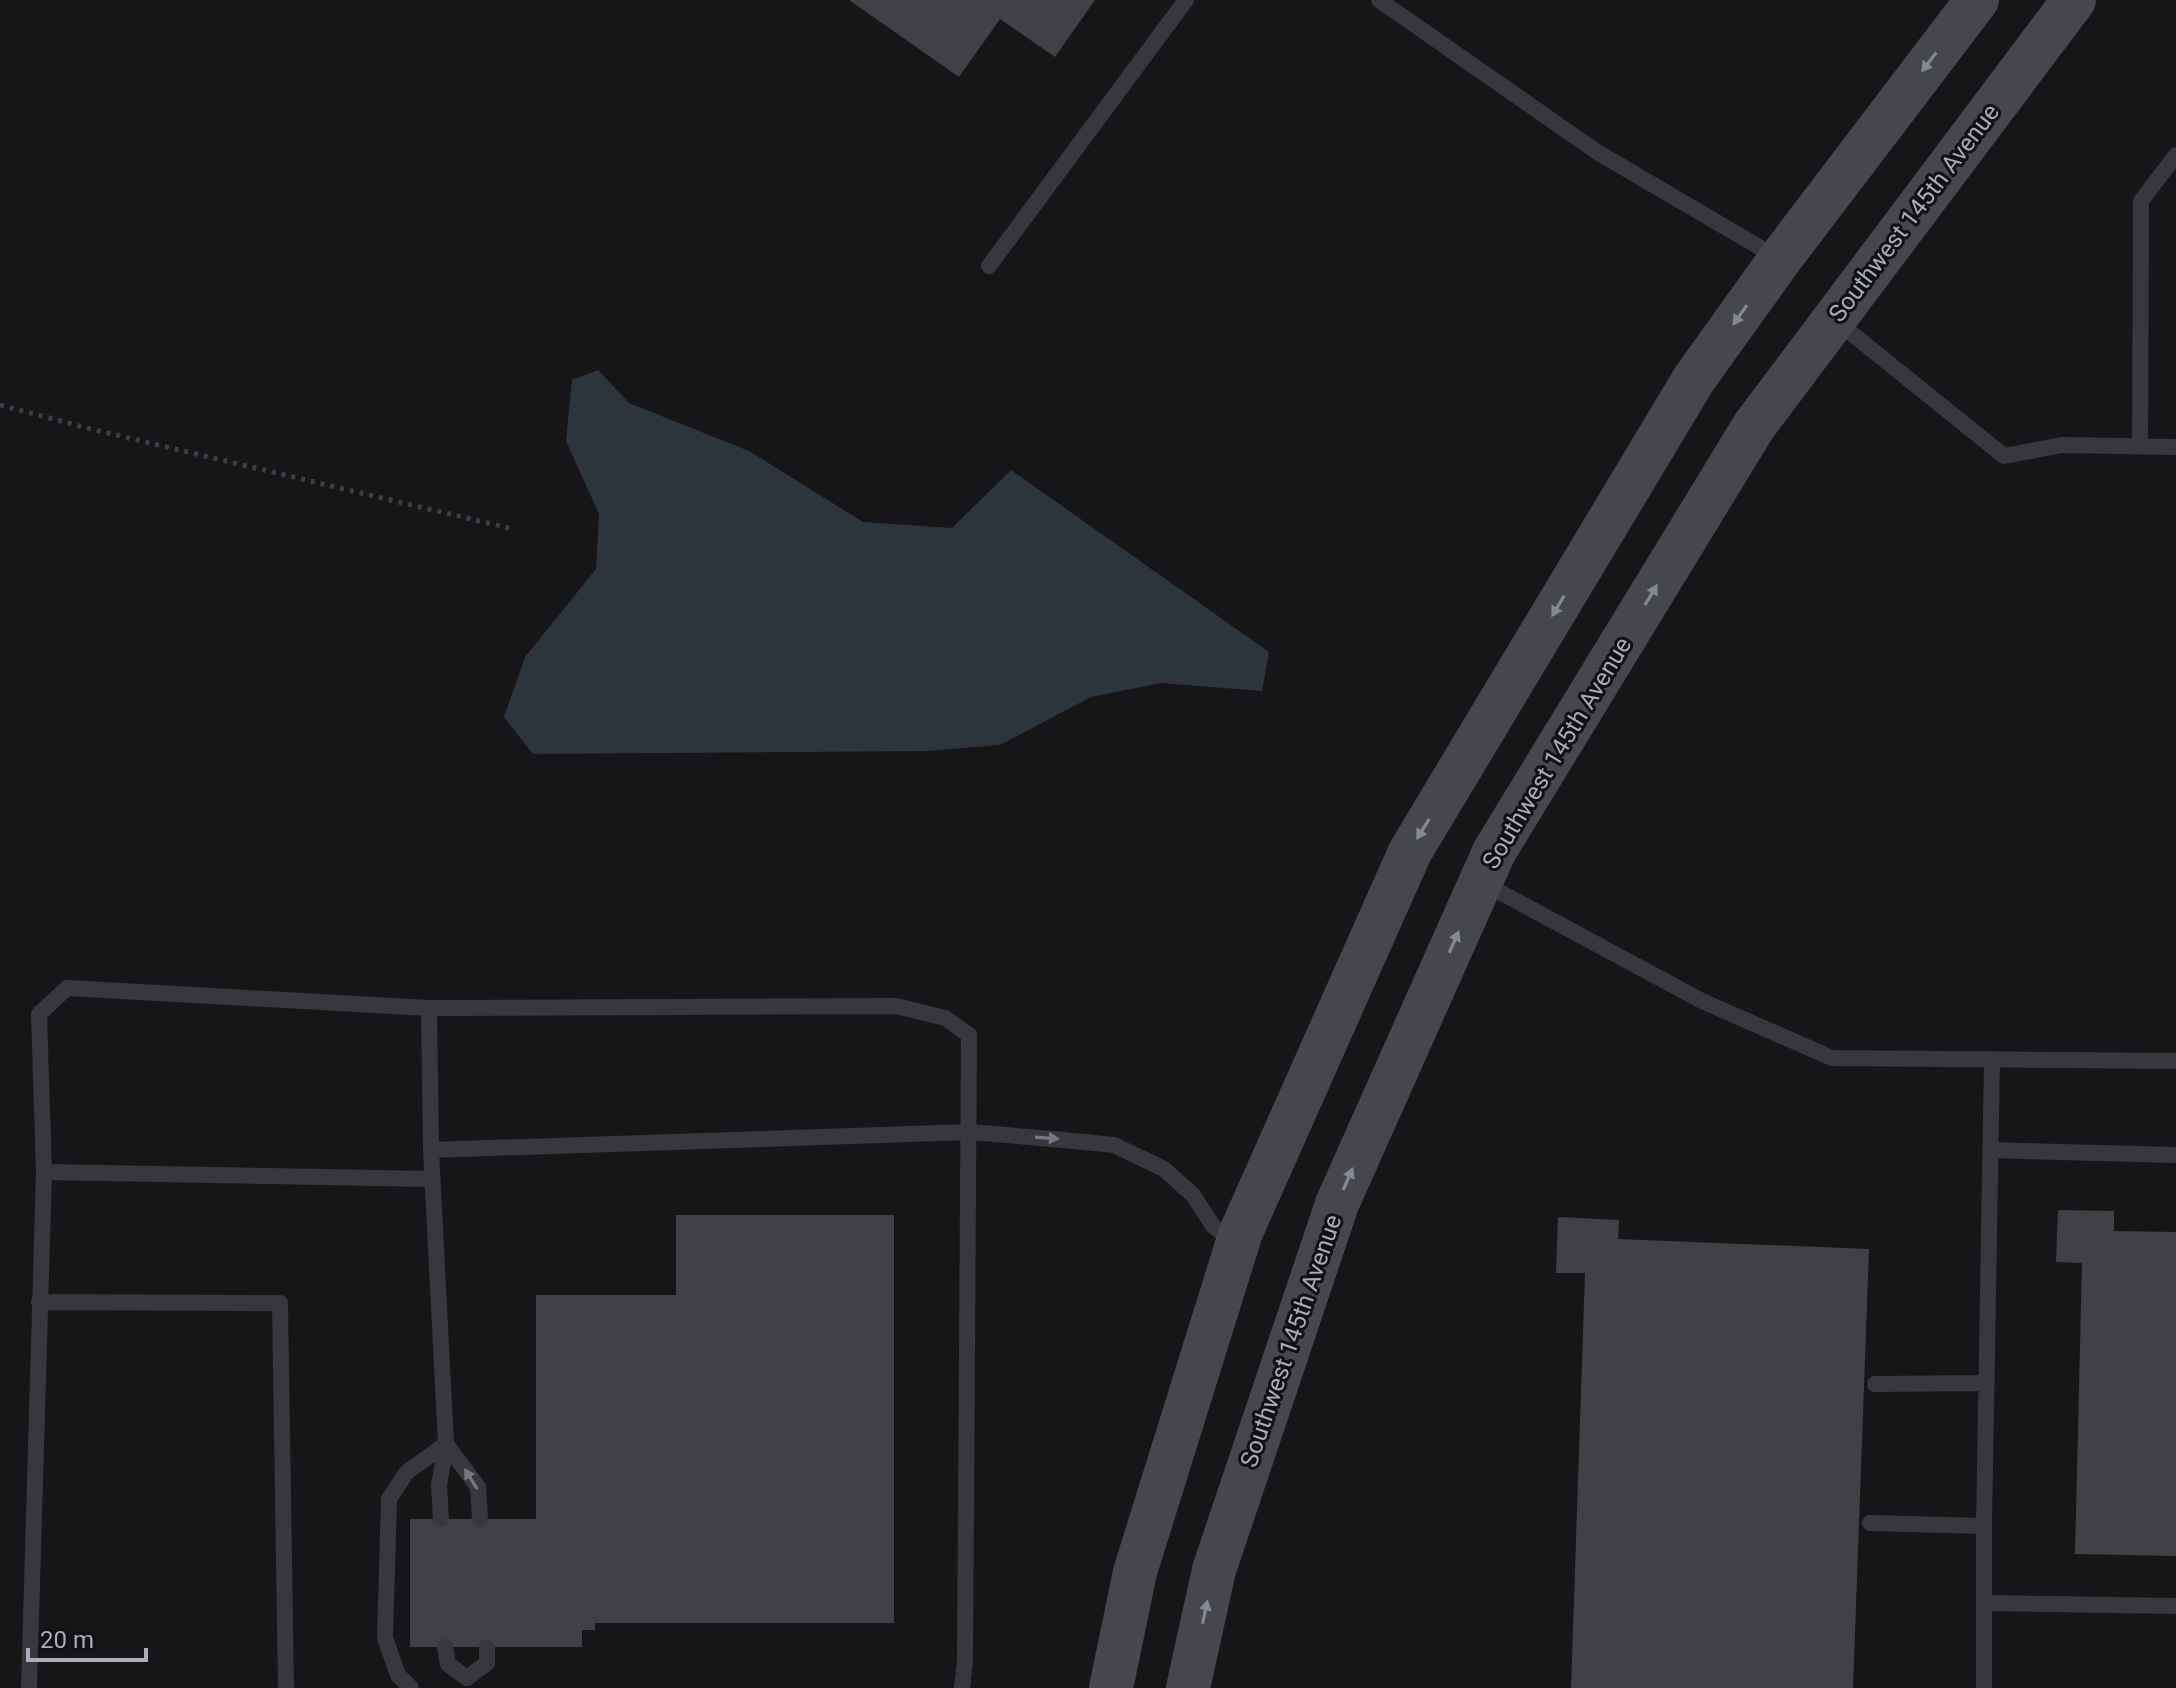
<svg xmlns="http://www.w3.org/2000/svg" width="2176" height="1688" font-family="Roboto,sans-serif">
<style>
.water{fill:#2c353c}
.building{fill:#404145}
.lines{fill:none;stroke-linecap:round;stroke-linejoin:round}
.path{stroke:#3d3f44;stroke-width:5;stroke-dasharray:4 6;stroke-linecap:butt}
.lane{stroke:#37383d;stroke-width:16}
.secondary{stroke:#45474d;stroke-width:44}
.oneway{fill:#858993}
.oneway2{fill:#757881}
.labels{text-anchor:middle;stroke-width:6;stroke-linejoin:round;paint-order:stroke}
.street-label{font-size:24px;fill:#a8adb8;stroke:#111113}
</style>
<rect width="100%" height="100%" fill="#161618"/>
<path class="water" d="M 598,370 L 629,403 L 749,451 L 863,522 L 952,528 L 1011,470 L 1269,652 L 1262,691 L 1161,683 L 1091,697 L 1000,745 L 927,751 L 533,754 L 504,717 L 525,657 L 596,569 L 599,514 L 566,441 L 572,380 Z"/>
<path class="building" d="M 849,0 L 1095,0 L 1055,57 L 1000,19 L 959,77 Z
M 2058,1210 L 2114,1211 L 2114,1231 L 2176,1232 L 2176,1556 L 2075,1554 L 2082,1263 L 2056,1262 Z
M 676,1215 L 894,1215 L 894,1623 L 595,1623 L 595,1630 L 582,1630 L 582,1647 L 410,1647 L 410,1519 L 536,1519 L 536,1295 L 676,1295 Z
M 1558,1217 L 1619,1220 L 1618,1239 L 1869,1249 L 1853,1688 L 1571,1688 L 1585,1273 L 1556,1273 Z"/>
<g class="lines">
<path class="path" d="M 0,405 L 95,430 L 513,529"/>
<path class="lane" d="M 1379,0 L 1597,152 L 1778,258
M 989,266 L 1186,0
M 1835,320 L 2004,456 L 2062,445 L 2176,447
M 2140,446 L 2141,201 L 2176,155
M 1483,883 L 1702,1001 L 1832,1058 L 2176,1061
M 429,1008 L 896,1006 L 945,1018 L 969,1035 L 965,1662 L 962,1688
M 431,1150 L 429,1008 L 67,988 L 39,1014 L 44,1172 L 432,1179
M 1990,1150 L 2176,1155
M 39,1302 L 280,1303 L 286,1688
M 1875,1384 L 1986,1383
M 446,1444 L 478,1487 L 480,1519
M 441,1519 L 439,1485 L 446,1444 L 431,1150 L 970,1132 L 1064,1140 L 1114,1145 L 1164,1169 L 1193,1195 L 1213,1226 L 1236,1244
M 1870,1523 L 1984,1526
M 1985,1603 L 2176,1606
M 445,1647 L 448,1664 L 467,1678
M 467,1678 L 487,1663 L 487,1647
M 29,1688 L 44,1172
M 411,1688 L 398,1675 L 385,1638 L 389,1499 L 407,1472 L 446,1444
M 1984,1688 L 1984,1526 L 1992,1059"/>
<path class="secondary" d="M 1111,1688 L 1135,1572 L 1241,1232 L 1410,852 L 1694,379 L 1780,259 L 1977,0
M 1188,1688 L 1214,1570 L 1337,1204 L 1494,852 L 1754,426 L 2074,0"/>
</g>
<defs><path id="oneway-solid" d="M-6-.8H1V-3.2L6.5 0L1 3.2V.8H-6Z" transform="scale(2)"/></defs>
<g class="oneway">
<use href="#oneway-solid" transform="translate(1929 62) rotate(127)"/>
<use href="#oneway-solid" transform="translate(1740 315) rotate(125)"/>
<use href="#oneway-solid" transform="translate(1651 595) rotate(-59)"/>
<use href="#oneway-solid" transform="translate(1558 606) rotate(121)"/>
<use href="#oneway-solid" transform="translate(1423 829) rotate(122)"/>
<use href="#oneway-solid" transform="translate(1454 942) rotate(-66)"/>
<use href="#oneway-solid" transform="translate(1348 1179) rotate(-66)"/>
<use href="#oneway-solid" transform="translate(1205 1612) rotate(-78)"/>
</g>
<g class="oneway2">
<use href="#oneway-solid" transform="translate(1047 1138) rotate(4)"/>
<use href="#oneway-solid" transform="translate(471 1479) rotate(-122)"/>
</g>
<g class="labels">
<g class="street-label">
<text transform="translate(1914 213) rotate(-53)" y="8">Southwest 145th Avenue</text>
<text transform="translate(1557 753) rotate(-59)" y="8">Southwest 145th Avenue</text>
<text transform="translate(1291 1341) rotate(-71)" y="8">Southwest 145th Avenue</text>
</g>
</g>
<path d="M28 1648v12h118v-12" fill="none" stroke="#a8adb8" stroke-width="4"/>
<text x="40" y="1648" font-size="24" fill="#a8adb8" stroke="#111113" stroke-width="6" paint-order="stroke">20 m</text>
</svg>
